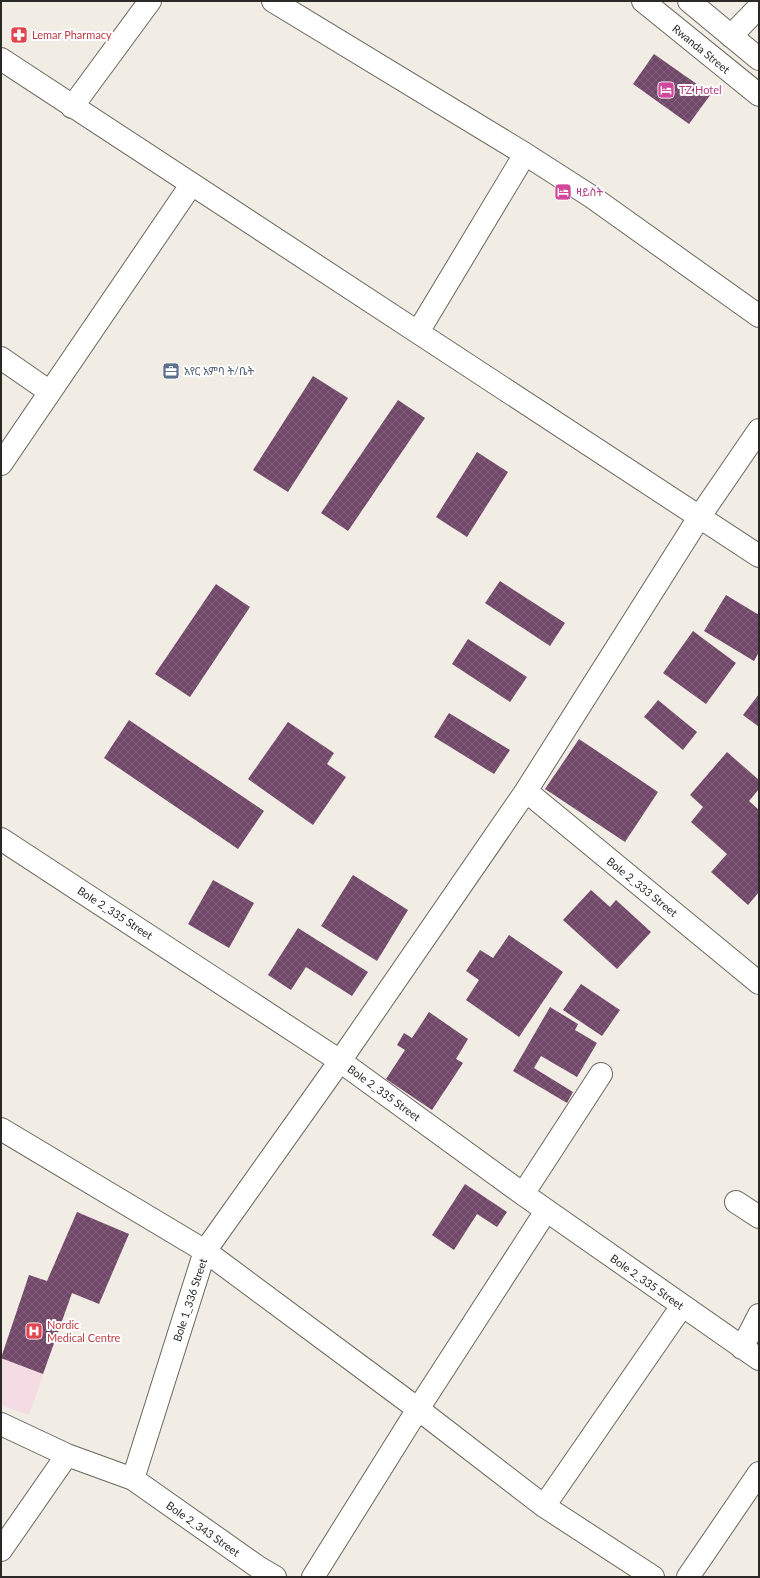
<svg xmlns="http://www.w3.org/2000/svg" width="760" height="1578" font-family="Lato,'Noto Sans Ethiopic',sans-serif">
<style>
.medical{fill:#f5dbe3}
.building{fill:url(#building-cross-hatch)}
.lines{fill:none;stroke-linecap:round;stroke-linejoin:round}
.minor-casing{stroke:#6a675f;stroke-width:24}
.major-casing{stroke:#6a675f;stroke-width:24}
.minor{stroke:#fff;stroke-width:22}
.major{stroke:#fff;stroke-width:22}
.labels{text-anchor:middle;stroke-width:4;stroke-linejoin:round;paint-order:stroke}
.health-label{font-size:11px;fill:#be3a42;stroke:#fff;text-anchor:start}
.street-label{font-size:11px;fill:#2b2926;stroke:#fff}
.hotel-label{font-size:11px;fill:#b23c85;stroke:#fff;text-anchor:start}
.service-label{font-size:11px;fill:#4e5e75;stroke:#fff;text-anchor:start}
</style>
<defs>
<pattern id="building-cross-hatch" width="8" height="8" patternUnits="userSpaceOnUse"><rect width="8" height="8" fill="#714869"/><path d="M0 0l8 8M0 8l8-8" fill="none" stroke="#81607a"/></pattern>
</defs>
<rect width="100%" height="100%" fill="#f1ede4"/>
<path class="medical" d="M 77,1212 L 129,1234 L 99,1304 L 72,1293 L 29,1415 L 1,1405 L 1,1359 L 29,1275 L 47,1281 Z"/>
<path class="building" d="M 654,54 L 711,94 L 689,124 L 633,84 Z
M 313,376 L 348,398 L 288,492 L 253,470 Z
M 398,400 L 425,418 L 348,531 L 321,513 Z
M 477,452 L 508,472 L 467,537 L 436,517 Z
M 500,581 L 565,623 L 550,646 L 485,603 Z
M 216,584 L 250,607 L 190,697 L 155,674 Z
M 726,595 L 759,615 L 759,652 L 754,661 L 704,631 Z
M 693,631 L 736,663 L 706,704 L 663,673 Z
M 468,639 L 527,677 L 510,702 L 452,664 Z
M 759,694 L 759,727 L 743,715 Z
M 658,700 L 697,732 L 683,750 L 644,717 Z
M 449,713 L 510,750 L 494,774 L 434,737 Z
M 129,720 L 264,811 L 238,849 L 104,758 Z
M 288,722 L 334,753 L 327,764 L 346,777 L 313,825 L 248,779 Z
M 579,739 L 658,792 L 625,842 L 545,789 Z
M 727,752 L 759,780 L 759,789 L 749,801 L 759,810 L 759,892 L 748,905 L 711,872 L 727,854 L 691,822 L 703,807 L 690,795 Z
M 353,875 L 408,910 L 377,961 L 321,926 Z
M 213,880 L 254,903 L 229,948 L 188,924 Z
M 591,890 L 610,907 L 616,900 L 651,932 L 617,969 L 563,920 Z
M 298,928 L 368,972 L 352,996 L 306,967 L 291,990 L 268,975 Z
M 509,935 L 563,972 L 519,1037 L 466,1000 L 479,980 L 466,971 L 480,950 L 493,958 Z
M 581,984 L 620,1010 L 602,1036 L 563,1010 Z
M 550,1007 L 578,1024 L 575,1030 L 597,1043 L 577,1077 L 541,1056 L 534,1068 L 573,1092 L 567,1103 L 513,1071 Z
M 429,1012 L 468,1039 L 456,1059 L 463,1063 L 432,1110 L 386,1079 L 405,1050 L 397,1045 L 404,1033 L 412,1038 Z
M 465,1184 L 507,1212 L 497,1227 L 477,1214 L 454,1250 L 432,1235 Z
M 77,1212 L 129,1234 L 99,1304 L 72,1293 L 43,1374 L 1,1358 L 29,1275 L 47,1281 Z"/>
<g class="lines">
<g class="minor-casing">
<path id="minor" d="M 273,1 L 525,154 L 592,197 L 759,316
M 731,36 L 759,7
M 1,59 L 759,556
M 72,107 L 150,1
M 418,332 L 525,154
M 1,358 L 50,392
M 1,464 L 191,185
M 526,791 L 759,983
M 1,839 L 340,1061 L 523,1194 L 759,1359
M 1,1129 L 205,1251 L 418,1409 L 544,1506 L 653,1577
M 523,1194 L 601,1074
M 736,1202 L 759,1217
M 742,1348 L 759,1315
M 1,1424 L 67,1455 L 133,1479 L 258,1567 L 275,1577
M 133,1479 L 205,1251 L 340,1061 L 526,791 L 700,516 L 759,430
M 544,1506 L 682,1306
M 1,1550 L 67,1455
M 313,1577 L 418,1409 L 546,1211
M 688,1577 L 759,1473"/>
</g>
<g class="major-casing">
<path id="major" d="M 643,1 L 759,95
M 689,1 L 759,59"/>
</g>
<use href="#minor" class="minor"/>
<use href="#major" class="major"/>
</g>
<defs>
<g id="pharmacy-square" transform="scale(0.9)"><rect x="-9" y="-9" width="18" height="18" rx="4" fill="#e0444e" stroke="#fff"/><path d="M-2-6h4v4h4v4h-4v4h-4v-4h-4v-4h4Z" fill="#fff"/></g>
<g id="hotel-square" transform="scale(0.9)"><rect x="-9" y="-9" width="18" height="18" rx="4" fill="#d1479c" stroke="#fff"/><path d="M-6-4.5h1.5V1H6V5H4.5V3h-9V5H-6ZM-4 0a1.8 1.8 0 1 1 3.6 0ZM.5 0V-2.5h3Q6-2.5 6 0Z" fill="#fff"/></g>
<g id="office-square" transform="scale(0.9)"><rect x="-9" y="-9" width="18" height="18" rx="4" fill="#5c6f8a" stroke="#fff"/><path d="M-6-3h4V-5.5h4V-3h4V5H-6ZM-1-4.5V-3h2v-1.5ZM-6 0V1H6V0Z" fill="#fff"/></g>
<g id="hospital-square" transform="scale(0.9)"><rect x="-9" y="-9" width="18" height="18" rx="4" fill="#e0444e" stroke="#fff"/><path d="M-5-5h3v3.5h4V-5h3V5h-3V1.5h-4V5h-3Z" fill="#fff"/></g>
</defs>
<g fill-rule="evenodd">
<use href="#pharmacy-square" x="19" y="35"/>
<use href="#hotel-square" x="666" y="90"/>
<use href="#hotel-square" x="563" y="192"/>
<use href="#office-square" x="171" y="371"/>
<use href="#hospital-square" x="34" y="1331"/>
</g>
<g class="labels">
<g class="health-label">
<text x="32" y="39">Lemar Pharmacy</text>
<text x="47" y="1329">Nordic<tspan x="47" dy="13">Medical Centre</tspan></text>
</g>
<g class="street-label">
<text transform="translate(701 49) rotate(39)" y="4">Rwanda Street</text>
<text transform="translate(642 887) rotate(39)" y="4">Bole 2_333 Street</text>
<text transform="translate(115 913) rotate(33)" y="4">Bole 2_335 Street</text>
<text transform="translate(384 1093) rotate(36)" y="4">Bole 2_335 Street</text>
<text transform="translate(647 1282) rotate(35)" y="4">Bole 2_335 Street</text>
<text transform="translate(190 1300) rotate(-72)" y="4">Bole 1_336 Street</text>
<text transform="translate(203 1529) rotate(35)" y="4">Bole 2_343 Street</text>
</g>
<g class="hotel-label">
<text x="679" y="94">TZ Hotel</text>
<text x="576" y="196">ዛይስት</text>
</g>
<g class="service-label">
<text x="184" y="375">አየር አምባ ት/ቤት</text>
</g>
</g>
<rect width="760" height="1578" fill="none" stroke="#2b2926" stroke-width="4"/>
</svg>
